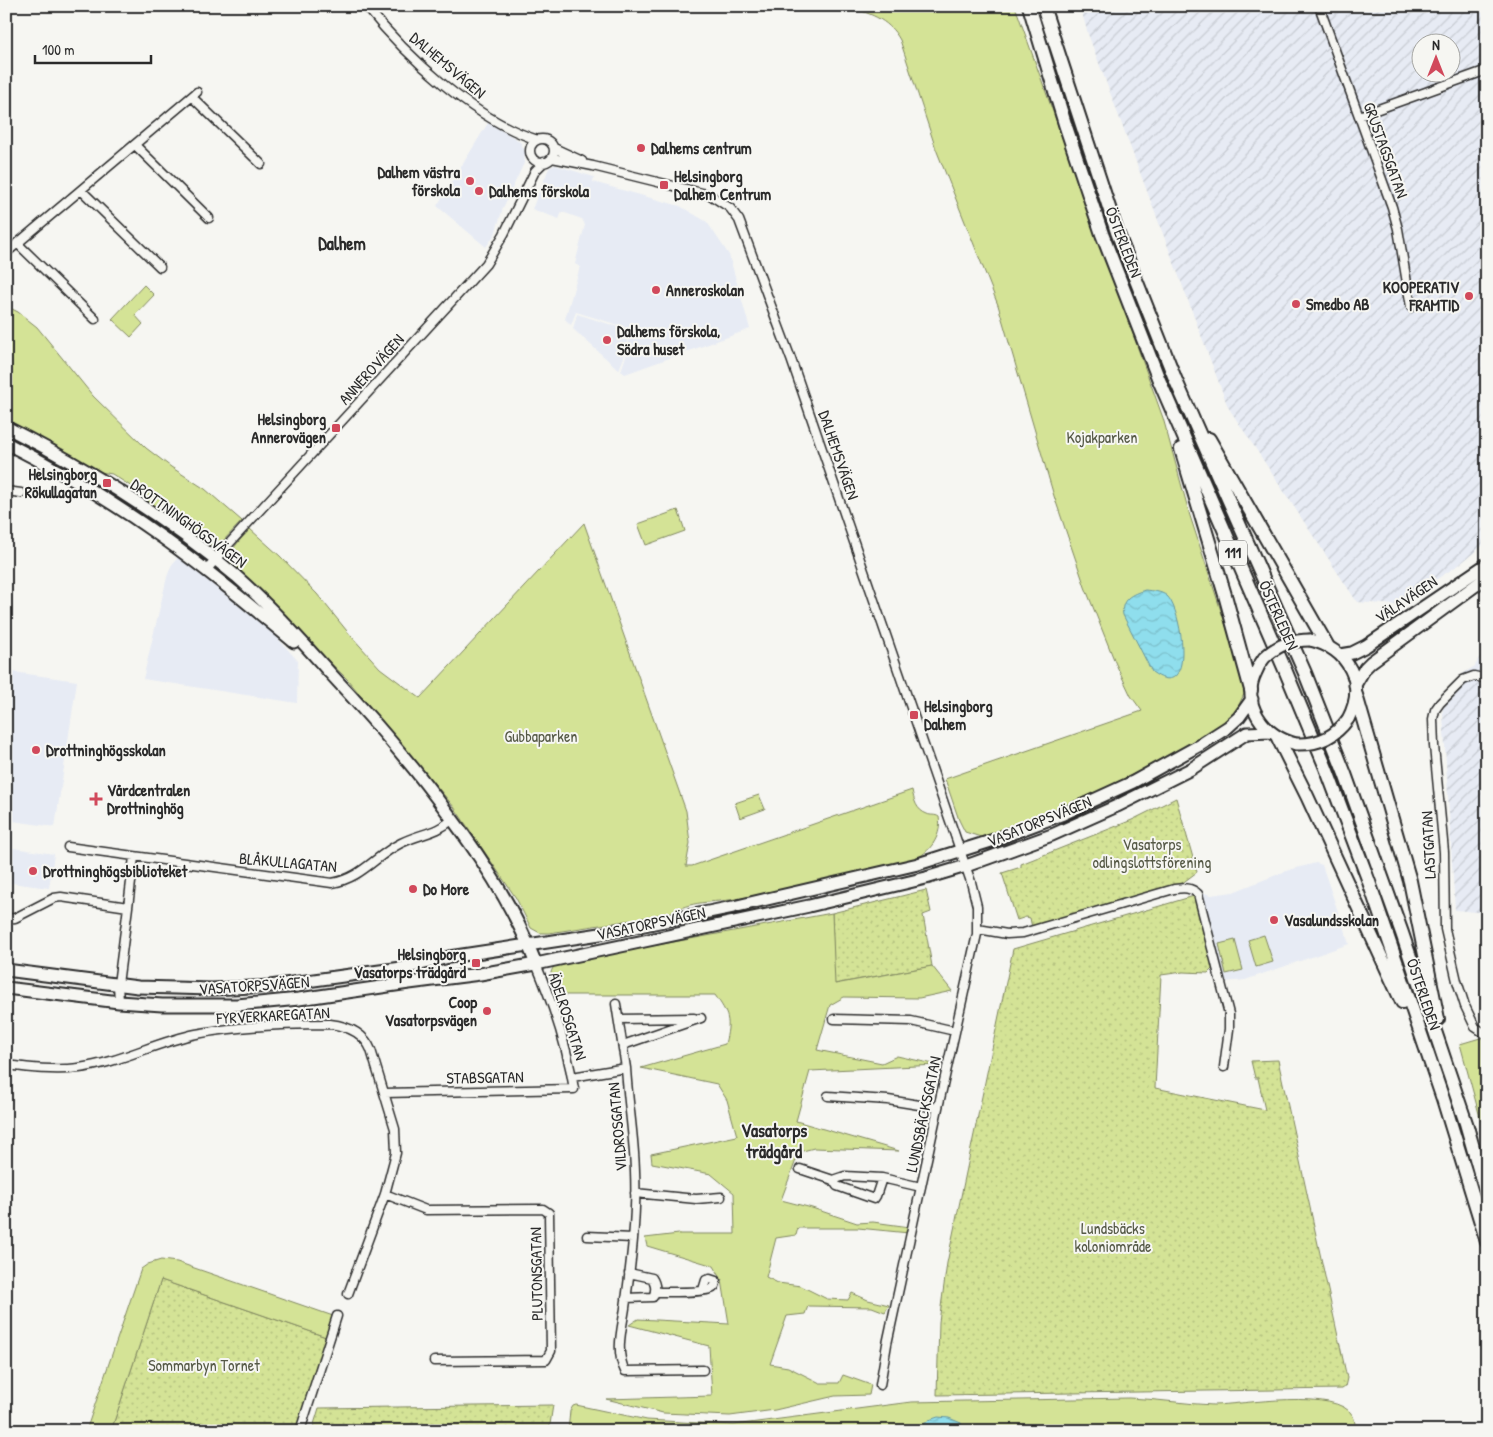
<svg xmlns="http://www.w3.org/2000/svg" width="1493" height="1437" font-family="'Patrick Hand',sans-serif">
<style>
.built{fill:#e7ebf4}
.industrial{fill:url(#industrial-furrows);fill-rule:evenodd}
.grass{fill:url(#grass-dots);stroke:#808760}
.park{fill:#d4e396;stroke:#808760}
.water{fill:url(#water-waves);stroke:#67969f}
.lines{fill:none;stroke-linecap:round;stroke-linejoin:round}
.street-casing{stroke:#2b2b2b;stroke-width:11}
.secondary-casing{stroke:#2b2b2b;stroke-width:15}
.primary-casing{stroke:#2b2b2b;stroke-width:16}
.street{stroke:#f6f6f2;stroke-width:8}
.secondary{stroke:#f6f6f2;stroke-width:11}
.primary{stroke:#f6f6f2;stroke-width:12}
.secondary-bridge-casing{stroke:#2b2b2b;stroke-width:15;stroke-linecap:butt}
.secondary-bridge{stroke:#f6f6f2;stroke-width:11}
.poi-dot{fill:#d1495b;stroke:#f6f6f2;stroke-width:2}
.labels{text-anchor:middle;stroke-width:4;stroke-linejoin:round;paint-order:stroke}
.shield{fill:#f6f6f2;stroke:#686867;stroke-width:1}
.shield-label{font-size:15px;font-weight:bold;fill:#2b2b2b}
.street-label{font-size:16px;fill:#2b2b2b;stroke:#f6f6f2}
.poi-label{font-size:16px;font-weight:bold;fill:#2b2b2b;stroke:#f6f6f2;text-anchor:start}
.park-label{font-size:16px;fill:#555946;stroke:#f6f6f2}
.neighbourhood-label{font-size:18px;font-weight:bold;fill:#2b2b2b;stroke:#f6f6f2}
</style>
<defs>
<pattern id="industrial-furrows" width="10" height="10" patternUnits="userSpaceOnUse" patternTransform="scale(1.25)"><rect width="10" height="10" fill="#e7ebf4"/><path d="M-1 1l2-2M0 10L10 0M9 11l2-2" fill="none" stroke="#c6cad1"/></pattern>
<pattern id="grass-dots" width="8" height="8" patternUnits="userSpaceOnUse" patternTransform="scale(1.25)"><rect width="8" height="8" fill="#d4e396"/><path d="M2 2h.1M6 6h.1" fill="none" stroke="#b6c381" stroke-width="1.8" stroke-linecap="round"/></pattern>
<pattern id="water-waves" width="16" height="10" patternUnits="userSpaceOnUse" patternTransform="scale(1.25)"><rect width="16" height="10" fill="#8fdeed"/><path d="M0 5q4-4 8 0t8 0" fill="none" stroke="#7cbfcb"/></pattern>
</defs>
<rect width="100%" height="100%" fill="#f6f6f2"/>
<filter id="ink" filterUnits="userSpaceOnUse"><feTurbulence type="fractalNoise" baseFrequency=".02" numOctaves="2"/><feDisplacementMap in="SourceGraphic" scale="10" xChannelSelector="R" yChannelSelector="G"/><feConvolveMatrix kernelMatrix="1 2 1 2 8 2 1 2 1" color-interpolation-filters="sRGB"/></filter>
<g filter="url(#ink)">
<path class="built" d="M 488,123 L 515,138 L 521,143 L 525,152 L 524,163 L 503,208 L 495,234 L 486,247 L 437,206 Z
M 555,165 L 594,177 L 593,182 L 680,206 L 707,222 L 729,255 L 750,329 L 625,374 L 621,371 L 629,347 L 629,333 L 625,327 L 576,312 L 571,325 L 565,319 L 580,267 L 575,264 L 585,225 L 582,219 L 562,212 L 559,219 L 532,209 L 549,168 Z
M 577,314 L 625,329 L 627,333 L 628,347 L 619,370 L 573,329 Z
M 178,557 L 273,633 L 298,661 L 297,703 L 143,679 L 167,577 L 171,566 Z
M 6,671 L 77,681 L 55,827 L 6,820 Z
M 6,847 L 54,854 L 49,888 L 11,883 L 7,908 Z
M 1316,863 L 1322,865 L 1349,944 L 1245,980 L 1224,982 L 1201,892 L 1211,895 L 1233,892 L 1289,870 Z"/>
<path class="industrial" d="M 1080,6 L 1487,6 L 1487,542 L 1460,564 L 1397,605 L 1357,602 L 1228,407 L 1088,34 ZM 1420,42 L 1450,42 L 1450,72 L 1420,72 Z
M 1487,643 L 1487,913 L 1455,910 L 1442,698 L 1461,675 L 1475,666 Z"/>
<path class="grass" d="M 1176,798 L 1197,872 L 1181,884 L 1032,928 L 1030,918 L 1026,917 L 1017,920 L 1002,873 L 1021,867 L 1021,864 L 1132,820 Z
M 926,890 L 931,912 L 923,915 L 932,966 L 834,984 L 832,913 Z
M 1194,896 L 1213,968 L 1208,973 L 1183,972 L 1161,975 L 1155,1088 L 1265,1110 L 1258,1078 L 1255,1078 L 1251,1061 L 1278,1060 L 1347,1378 L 1345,1387 L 1342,1389 L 937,1395 L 939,1322 L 947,1263 L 1013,949 Z
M 161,1280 L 329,1338 L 296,1431 L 111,1431 Z
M 553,1405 L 549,1431 L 312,1431 L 319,1408 Z"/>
<path class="park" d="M 846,6 L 1015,6 L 1163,418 L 1190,516 L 1242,675 L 1244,694 L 1237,709 L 1226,724 L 1152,765 L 1078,801 L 993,834 L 981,837 L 965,832 L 959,820 L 945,779 L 1142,711 L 1131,696 L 1115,662 L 1085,587 L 1054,496 L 998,305 L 936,149 L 900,40 C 888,18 868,13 846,6 Z
M 144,285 L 154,295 L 135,315 L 143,324 L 131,337 L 112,319 Z
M 6,306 L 18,312 L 37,327 L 93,396 L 146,448 L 171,467 L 205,489 L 242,521 L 222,542 L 210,545 L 197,538 L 147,504 L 138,491 L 112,474 L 95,471 L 6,423 Z
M 678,510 L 685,531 L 646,545 L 638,524 Z
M 584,523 L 686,811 L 690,843 L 686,866 L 692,866 L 912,790 C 914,800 916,810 927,814 C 931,816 935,814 939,817 C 942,834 932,850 917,858 C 906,864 889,865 877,869 C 831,880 783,892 736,899 C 713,903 690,900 670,914 L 549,933 L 540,933 L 531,928 L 516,898 L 454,807 L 347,679 L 230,565 C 228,549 241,540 250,529 L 280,556 L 317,594 L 351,636 L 380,668 L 420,698 Z
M 759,795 L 765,809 L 740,818 L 735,803 Z
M 832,913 L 835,984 L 932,966 L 952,991 L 919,998 L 844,997 L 830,1005 L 817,1050 L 882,1063 L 897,1056 L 938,1065 L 810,1071 L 796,1121 L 899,1151 L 814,1148 L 799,1152 L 781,1200 L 812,1208 L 857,1223 L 873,1222 L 910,1227 L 909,1233 L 858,1228 L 798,1228 L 796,1235 L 776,1238 L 766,1277 L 778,1283 L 801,1286 L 827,1299 L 848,1300 L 852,1293 L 868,1300 L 889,1305 L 885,1312 L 872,1307 L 808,1306 L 805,1314 L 787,1316 L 770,1364 L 788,1367 L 820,1383 L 839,1383 L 843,1375 L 871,1385 L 869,1395 L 835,1396 L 775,1410 L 730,1416 L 663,1413 L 606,1399 L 712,1396 L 709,1346 L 629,1325 L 638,1319 L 729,1324 L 722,1280 L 714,1266 L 647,1246 L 645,1238 L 679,1234 L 735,1234 L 734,1193 L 711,1174 L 652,1163 L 651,1154 L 737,1136 L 727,1100 L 717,1084 L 641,1068 L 725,1044 C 731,1020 729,1015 715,995 L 563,995 L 557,981 L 551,982 C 550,973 551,967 559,963 Z
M 1264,935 L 1273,962 L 1256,967 L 1248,940 Z
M 1235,940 L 1243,970 L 1226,974 L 1219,944 Z
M 1487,1036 L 1487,1143 L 1460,1044 Z
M 161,1260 L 177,1262 L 336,1317 L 329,1338 L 161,1280 L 111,1431 L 86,1431 L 141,1269 L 148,1264 Z
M 1129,1398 C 1157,1399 1185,1404 1213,1405 C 1240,1405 1338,1387 1353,1416 C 1355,1420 1355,1426 1356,1431 L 568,1431 L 570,1411 L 573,1406 L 576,1405 L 647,1420 L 734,1425 L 911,1402 Z"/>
<path class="water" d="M 1145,590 C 1152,591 1161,591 1167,596 C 1182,609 1197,705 1152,672 L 1123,615 C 1120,599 1132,594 1145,590 Z
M 938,1417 L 949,1418 L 961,1423 L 964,1431 L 916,1431 L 929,1420 Z"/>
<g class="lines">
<g class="street-casing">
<path id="street" d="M 366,6 C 406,56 476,121 538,140
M 1319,6 L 1392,207 L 1398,229 L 1411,307
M 192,97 L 261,164
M 1359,116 L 1487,70
M530 151a12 12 0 1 1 24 0a12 12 0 1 1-24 0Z
M 135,145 L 209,218
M 554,148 L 582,161
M 552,158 L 593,166 L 710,195 L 730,208 L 739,220 L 791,359 L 971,882 L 977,906 L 977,934 L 938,1108 L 887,1344 L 880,1385
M 81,190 L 160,267
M 17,243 L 95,319
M 6,253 L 197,92
M 6,491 L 21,493
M 206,571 L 226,547 L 486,264 L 504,234 L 535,171 L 544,162
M 1487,679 L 1474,676 L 1463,680 L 1440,703 L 1435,710 L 1433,719 L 1434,746 L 1444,852 L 1445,929 L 1457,981 L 1465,1006 L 1475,1027 L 1487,1035
M 68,847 L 332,883 C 362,878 375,856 401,843 C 421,833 436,834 453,819
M 128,907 L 134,857
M 6,919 L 15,918 L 54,898 L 61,897 L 128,907 L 118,984 L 119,1002
M 978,929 L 1007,934 L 1023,933 L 1174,889 C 1183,888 1191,887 1198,894 L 1229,1014 L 1229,1029 L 1224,1067
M 616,1004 L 626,1068
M 619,1019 L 694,1018
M 834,1019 L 911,1021 L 955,1031
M 623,1045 L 701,1018
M 6,1065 C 30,1068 55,1071 79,1068 C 119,1063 156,1042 196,1034 C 239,1026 286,1024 330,1024 C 347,1026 364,1033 371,1050 L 395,1129 L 396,1153 L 385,1194 L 348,1294
M 572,1077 L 626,1068 C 628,1102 634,1136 635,1171 C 637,1216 631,1263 625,1308 C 622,1329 615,1351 625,1371 L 703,1370
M 384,1093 L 574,1089 C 567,1046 553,1004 536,964
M 828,1096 L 888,1100 L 938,1108
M 800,1169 L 833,1180 L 845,1176 L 882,1178 L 921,1187
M 833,1180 L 837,1186 L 874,1199 L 876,1196 L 882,1178
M 635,1193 L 696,1199 L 721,1197
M 385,1194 L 426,1210 L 543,1209 L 549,1213 L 551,1351 L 546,1360 L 434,1361
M 587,1236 L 633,1238
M 655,1292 C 665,1292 707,1293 713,1288 C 716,1286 716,1284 716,1281 L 710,1279 L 706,1280 L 703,1290
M 626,1298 L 653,1297 C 656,1291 656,1284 652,1278 L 629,1273
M 300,1431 L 337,1316"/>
</g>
<g class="secondary-casing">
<path id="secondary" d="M 6,427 C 87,468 166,517 236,576 C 270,606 300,639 330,673 C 359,704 387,736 414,769 C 462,830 508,891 536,964
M 6,443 C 61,471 113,502 163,538 C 208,570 251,606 294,642
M 1310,640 C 1349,649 1367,684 1348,719
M 1340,655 L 1352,653 L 1366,646 L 1487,564
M 1264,658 C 1261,662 1258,667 1256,672 C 1240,704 1264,736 1296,744
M 1355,685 L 1365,668 L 1371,662 L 1487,577
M 6,970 L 138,987 L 212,989 L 270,986 L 409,967 L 449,957 L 600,934 L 733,907 L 918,864 L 991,841 L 1063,814 L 1133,782 L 1200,745 L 1228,727 L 1239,717 L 1252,699
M 6,988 L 119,1002 L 162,1005 L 237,1005 L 299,999 L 409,983 L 480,974 L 536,964 L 809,906 L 926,878 L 966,866 L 1052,835 L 1117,806 L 1191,769 L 1247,733 L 1270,732"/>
</g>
<g class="primary-casing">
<path id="primary" d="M 1029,6 L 1065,124 L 1102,234 L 1159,380 L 1286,672 L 1326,768 L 1368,879 L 1443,1099 L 1487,1242
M 1043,6 L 1117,232 L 1176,381 L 1305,673 L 1345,774 L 1402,933 L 1448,1070 L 1466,1123 L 1487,1197
M 1209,439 L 1327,645
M 1181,449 L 1225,595 L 1251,690
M 1356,695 L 1410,881 L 1438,1019
M 1278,738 L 1307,796 L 1402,1002"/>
</g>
<use href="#street" class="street"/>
<use href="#secondary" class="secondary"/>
<use href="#primary" class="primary"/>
<g class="secondary-bridge-casing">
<path id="secondary-bridge" d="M 1264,658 C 1277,645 1291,640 1310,640
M 1296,744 C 1318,745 1335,737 1348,719"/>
</g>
<use href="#secondary-bridge" class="secondary-bridge"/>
</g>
</g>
<g class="poi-dot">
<circle cx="641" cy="148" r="5"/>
<circle cx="470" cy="181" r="5"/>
<rect x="659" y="180" width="10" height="10" rx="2.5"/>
<circle cx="479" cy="191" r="5"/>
<circle cx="656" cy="290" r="5"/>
<circle cx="1469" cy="296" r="5"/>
<circle cx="1296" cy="304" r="5"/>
<circle cx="607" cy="340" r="5"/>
<rect x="331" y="423" width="10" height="10" rx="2.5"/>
<rect x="102" y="478" width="10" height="10" rx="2.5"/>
<rect x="909" y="710" width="10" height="10" rx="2.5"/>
<circle cx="36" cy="750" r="5"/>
<path d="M93.5 791.5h5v5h5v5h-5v5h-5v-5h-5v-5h5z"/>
<circle cx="33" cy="871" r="5"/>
<circle cx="413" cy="889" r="5"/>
<circle cx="1274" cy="920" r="5"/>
<rect x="471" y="958" width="10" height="10" rx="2.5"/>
<circle cx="487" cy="1011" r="5"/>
</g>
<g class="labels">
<rect class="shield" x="1219" y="540.5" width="28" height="25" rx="4"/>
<g class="shield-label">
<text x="1233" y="558">111</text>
</g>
<g class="street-label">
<text transform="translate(448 65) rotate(40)" y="6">DALHEMSVÄGEN</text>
<text transform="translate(1386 150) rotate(70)" y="6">GRUSTAGSGATAN</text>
<text transform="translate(1124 242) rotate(69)" y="6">ÖSTERLEDEN</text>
<text transform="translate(371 369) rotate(-48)" y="6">ANNEROVÄGEN</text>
<text transform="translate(839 455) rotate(71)" y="6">DALHEMSVÄGEN</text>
<text transform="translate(189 523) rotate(36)" y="6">DROTTNINGHÖGSVÄGEN</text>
<text transform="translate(1406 599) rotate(-34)" y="6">VÄLAVÄGEN</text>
<text transform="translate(1279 615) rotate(66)" y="6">ÖSTERLEDEN</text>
<text transform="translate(1039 821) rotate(-22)" y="6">VASATORPSVÄGEN</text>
<text transform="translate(1428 845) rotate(-93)" y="6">LASTGATAN</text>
<text transform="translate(288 862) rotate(5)" y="6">BLÅKULLAGATAN</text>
<text transform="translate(651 923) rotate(-12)" y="6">VASATORPSVÄGEN</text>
<text transform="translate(254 985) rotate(-4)" y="6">VASATORPSVÄGEN</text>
<text transform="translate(1424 994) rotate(71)" y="6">ÖSTERLEDEN</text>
<text transform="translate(273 1015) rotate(-3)" y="6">FYRVERKAREGATAN</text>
<text transform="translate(568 1016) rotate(72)" y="6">ÄDELROSGATAN</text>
<text transform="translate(485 1077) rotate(-1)" y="6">STABSGATAN</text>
<text transform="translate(923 1114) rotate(-78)" y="6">LUNDSBÄCKSGATAN</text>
<text transform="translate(617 1127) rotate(-95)" y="6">VILDROSGATAN</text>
<text transform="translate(536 1274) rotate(-91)" y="6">PLUTONSGATAN</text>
</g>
<g class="poi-label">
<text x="651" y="154">Dalhems centrum</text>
<text x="460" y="178" text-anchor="end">Dalhem västra<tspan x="460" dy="18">förskola</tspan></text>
<text x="674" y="182">Helsingborg<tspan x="674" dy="18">Dalhem Centrum</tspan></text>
<text x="489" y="197">Dalhems förskola</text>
<text x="1459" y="293" text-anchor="end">KOOPERATIV<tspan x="1459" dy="18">FRAMTID</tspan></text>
<text x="666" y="296">Anneroskolan</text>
<text x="1306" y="310">Smedbo AB</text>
<text x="617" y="337">Dalhems förskola,<tspan x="617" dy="18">Södra huset</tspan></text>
<text x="326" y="425" text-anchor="end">Helsingborg<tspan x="326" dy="18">Annerovägen</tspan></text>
<text x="97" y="480" text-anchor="end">Helsingborg<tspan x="97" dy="18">Rökullagatan</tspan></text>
<text x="924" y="712">Helsingborg<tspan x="924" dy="18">Dalhem</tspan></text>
<text x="46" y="756">Drottninghögsskolan</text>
<text x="107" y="796">Vårdcentralen<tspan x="107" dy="18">Drottninghög</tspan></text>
<text x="43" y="877">Drottninghögsbiblioteket</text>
<text x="423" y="895">Do More</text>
<text x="1284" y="926">Vasalundsskolan</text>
<text x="466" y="960" text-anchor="end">Helsingborg<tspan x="466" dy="18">Vasatorps trädgård</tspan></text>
<text x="477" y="1008" text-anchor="end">Coop<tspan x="477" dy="18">Vasatorpsvägen</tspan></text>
</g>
<g class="park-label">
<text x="1102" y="443">Kojakparken</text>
<text x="541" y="742">Gubbaparken</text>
<text x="1152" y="850">Vasatorps<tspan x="1152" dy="18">odlingslottsförening</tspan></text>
<text x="1113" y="1234">Lundsbäcks<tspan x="1113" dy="18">koloniområde</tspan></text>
<text x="204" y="1371">Sommarbyn Tornet</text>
</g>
<g class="neighbourhood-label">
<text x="342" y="250">Dalhem</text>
<text x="774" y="1137">Vasatorps<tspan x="774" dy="21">trädgård</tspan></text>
</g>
</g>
<rect width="1493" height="1437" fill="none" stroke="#f6f6f2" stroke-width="25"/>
<rect x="12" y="12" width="1468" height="1412" fill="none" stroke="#2b2b2b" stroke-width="2" filter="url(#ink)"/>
<g transform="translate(1436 58)"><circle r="24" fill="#f6f6f2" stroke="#a5a5a2"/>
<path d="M0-4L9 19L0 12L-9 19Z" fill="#d1495b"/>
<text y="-8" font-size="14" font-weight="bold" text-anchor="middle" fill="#2b2b2b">N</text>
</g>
<path d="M35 55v8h116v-8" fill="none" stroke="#2b2b2b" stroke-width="2.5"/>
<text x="42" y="55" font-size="15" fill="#2b2b2b" stroke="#f6f6f2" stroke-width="4" paint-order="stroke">100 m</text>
</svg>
